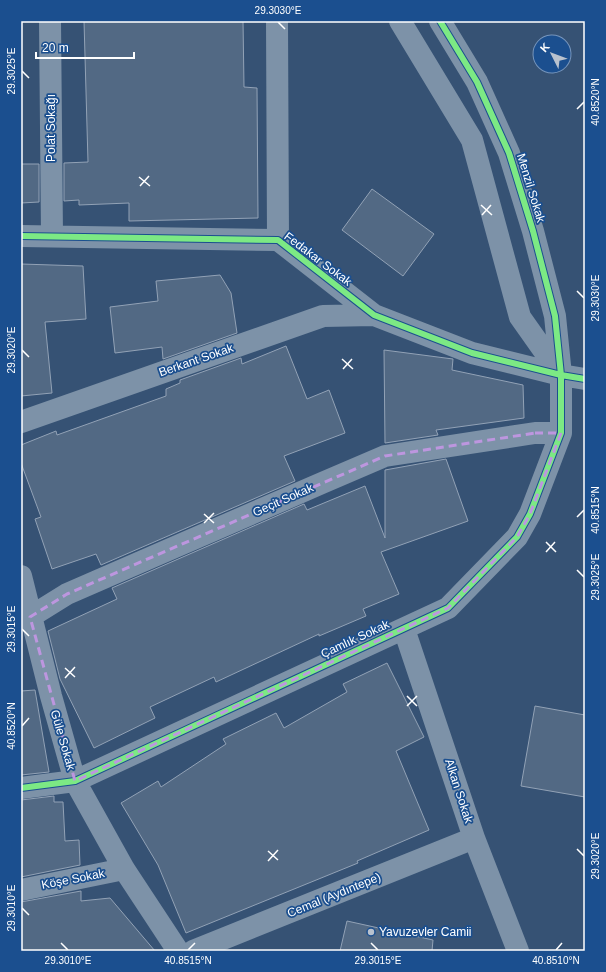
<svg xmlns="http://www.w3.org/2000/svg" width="606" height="972" font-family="Arial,sans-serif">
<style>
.building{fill:#526984;stroke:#92a2b6}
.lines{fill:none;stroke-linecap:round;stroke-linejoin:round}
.street{stroke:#7d92a8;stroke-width:22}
.cycleway-casing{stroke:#1b4f8f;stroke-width:8}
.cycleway{stroke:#7ce984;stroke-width:6}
.marked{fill:none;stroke:#bd96df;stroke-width:3;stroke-dasharray:8 5;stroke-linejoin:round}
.ticks{fill:none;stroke:#fff;stroke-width:1.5}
.poi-dot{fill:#b9c2ce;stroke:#1b4f8f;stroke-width:1.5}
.labels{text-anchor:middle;stroke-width:3.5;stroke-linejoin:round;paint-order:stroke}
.street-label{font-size:12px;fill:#fff;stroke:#1b4f8f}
.poi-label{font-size:12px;fill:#fff;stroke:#1b4f8f;text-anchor:start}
.neatline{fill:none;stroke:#fff;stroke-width:1.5}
.ticks-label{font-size:10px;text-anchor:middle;fill:#fff}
</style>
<rect width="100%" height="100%" fill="#365274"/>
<path class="building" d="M 84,21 L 243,21 L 244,87 L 257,88 L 258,218 L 129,221 L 129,203 L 79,205 L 79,200 L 64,201 L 64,163 L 88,162 Z
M 21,164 L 39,164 L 39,202 L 21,203 Z
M 372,189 L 434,234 L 403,276 L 342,230 Z
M 21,264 L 83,266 L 86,319 L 45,322 L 52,393 L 21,396 Z
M 220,275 L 231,293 L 237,333 L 163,359 L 162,347 L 115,353 L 110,307 L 158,301 L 156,281 Z
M 286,346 L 307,399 L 329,390 L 345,433 L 284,456 L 295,481 L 101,565 L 96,554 L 52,569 L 35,519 L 41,517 L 21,463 L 21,445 L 56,431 L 57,435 L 166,396 L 166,389 L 180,383 L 180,380 L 241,358 L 242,364 Z
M 384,350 L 453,359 L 452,370 L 523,385 L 524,418 L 436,430 L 438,435 L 385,443 Z
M 446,459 L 468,521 L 381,552 L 399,594 L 363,609 L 366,616 L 319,636 L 319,634 L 216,682 L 214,677 L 150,707 L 155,718 L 94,748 L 60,679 L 48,631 L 117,599 L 112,588 L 304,504 L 307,510 L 365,486 L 385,538 L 385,470 Z
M 387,663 L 424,737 L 396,751 L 429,830 L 357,861 L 358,863 L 186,933 L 158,865 L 121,803 L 158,781 L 161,787 L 226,744 L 223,739 L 276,713 L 284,728 L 347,692 L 343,684 Z
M 35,690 L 49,772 L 21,775 L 21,691 Z
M 535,706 L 585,715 L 585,797 L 521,786 Z
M 54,796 L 54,802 L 63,802 L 65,841 L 79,840 L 80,865 L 21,877 L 21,800 Z
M 81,891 L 81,901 L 110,898 L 155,951 L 21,951 L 21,902 Z
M 347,921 L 433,940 L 432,951 L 340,951 Z"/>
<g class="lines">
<path class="street" d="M 50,21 L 52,236
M 277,21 L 278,240
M 400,21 L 472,140 L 520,317 L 561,375
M 21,236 L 278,240 L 374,315 L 472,353 L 561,375 L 585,379
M 21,422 L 323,316 L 374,315
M 21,576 L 51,696 L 75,781 L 124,869 L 178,951
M 21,618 L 30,617 L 67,594 L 322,483 L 385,456 L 535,433 L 561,433
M 404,629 L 474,838 L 518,951
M 21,788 L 75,781 L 448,608 L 517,537 L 530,514 L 561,433 L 561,375 L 555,316 L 533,231 L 509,153 L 477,82 L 440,21
M 21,890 L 124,869
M 193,951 L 474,838"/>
<g class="cycleway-casing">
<path id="cycleway" d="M 21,236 L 278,240 L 374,315 L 472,353 L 561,375 L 585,379
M 21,788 L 75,781 L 448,608 L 517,537 L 530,514 L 561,433 L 561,375 L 555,316 L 533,231 L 509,153 L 477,82 L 440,21"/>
</g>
<use href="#cycleway" class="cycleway"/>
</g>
<path class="marked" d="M 535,433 L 561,433 L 530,514 L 517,537 L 448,608 L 75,781 L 30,617 L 67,594 L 385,456 Z"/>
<path class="ticks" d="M 278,22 L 285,29M 22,71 L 29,78M 577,109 L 584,102M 139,177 L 150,186M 140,186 L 149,176M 481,205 L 492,215M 482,215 L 491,205M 577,291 L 584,298M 22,350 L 29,357M 342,359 L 353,369M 343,369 L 352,359M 204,514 L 214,523M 577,517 L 584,510M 204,523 L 214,513M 546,542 L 556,552M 546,552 L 555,542M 577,570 L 584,577M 22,629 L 29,636M 65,668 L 75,677M 65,678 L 75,667M 407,696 L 417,706M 407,706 L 417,696M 22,726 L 29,718M 577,849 L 584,856M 268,851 L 278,860M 268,861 L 278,850M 22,908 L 29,915M 61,943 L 68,950M 371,943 L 378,950M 188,950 L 195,943M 556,950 L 562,943"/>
<circle class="poi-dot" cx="371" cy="932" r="4"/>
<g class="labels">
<g class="street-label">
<text transform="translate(51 128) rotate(-90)" y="4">Polat Sokağı</text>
<text transform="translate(531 188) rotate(73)" y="4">Menzil Sokak</text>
<text transform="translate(318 259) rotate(37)" y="4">Fedakar Sokak</text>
<text transform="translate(196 360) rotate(-19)" y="4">Berkant Sokak</text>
<text transform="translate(283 500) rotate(-24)" y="4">Geçit Sokak</text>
<text transform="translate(355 639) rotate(-25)" y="4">Çamlık Sokak</text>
<text transform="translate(63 740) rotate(74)" y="4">Güle Sokak</text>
<text transform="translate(459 791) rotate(72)" y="4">Alkan Sokak</text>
<text transform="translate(73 879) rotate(-11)" y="4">Köşe Sokak</text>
<text transform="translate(334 895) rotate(-22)" y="4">Cemal (Aydıntepe)</text>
</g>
<g class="poi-label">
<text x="379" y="936">Yavuzevler Camii</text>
</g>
</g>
<rect width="606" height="972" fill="none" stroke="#1b4f8f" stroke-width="44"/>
<g transform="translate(552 54) rotate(312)"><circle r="19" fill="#1b4f8f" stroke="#7695bc"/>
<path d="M0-3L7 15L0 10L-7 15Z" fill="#b9c2ce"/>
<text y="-6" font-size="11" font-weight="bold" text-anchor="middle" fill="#ffffff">K</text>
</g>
<path d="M36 52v6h98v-6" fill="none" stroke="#ffffff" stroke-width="2"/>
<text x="42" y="52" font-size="12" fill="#ffffff" stroke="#1b4f8f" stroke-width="3" paint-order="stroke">20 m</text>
<rect x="22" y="22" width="562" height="928" class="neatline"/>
<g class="ticks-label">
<text x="278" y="14">29.3030°E</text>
<text transform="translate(11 71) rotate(-90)" y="4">29.3025°E</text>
<text transform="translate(595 102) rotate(-90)" y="4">40.8520°N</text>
<text transform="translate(595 298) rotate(-90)" y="4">29.3030°E</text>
<text transform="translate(11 350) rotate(-90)" y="4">29.3020°E</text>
<text transform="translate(595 510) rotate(-90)" y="4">40.8515°N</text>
<text transform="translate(595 577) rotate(-90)" y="4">29.3025°E</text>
<text transform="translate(11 629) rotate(-90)" y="4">29.3015°E</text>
<text transform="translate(11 726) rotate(-90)" y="4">40.8520°N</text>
<text transform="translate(595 856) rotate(-90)" y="4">29.3020°E</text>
<text transform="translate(11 908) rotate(-90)" y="4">29.3010°E</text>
<text x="68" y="964">29.3010°E</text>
<text x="188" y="964">40.8515°N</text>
<text x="378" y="964">29.3015°E</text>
<text x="556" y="964">40.8510°N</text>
</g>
</svg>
